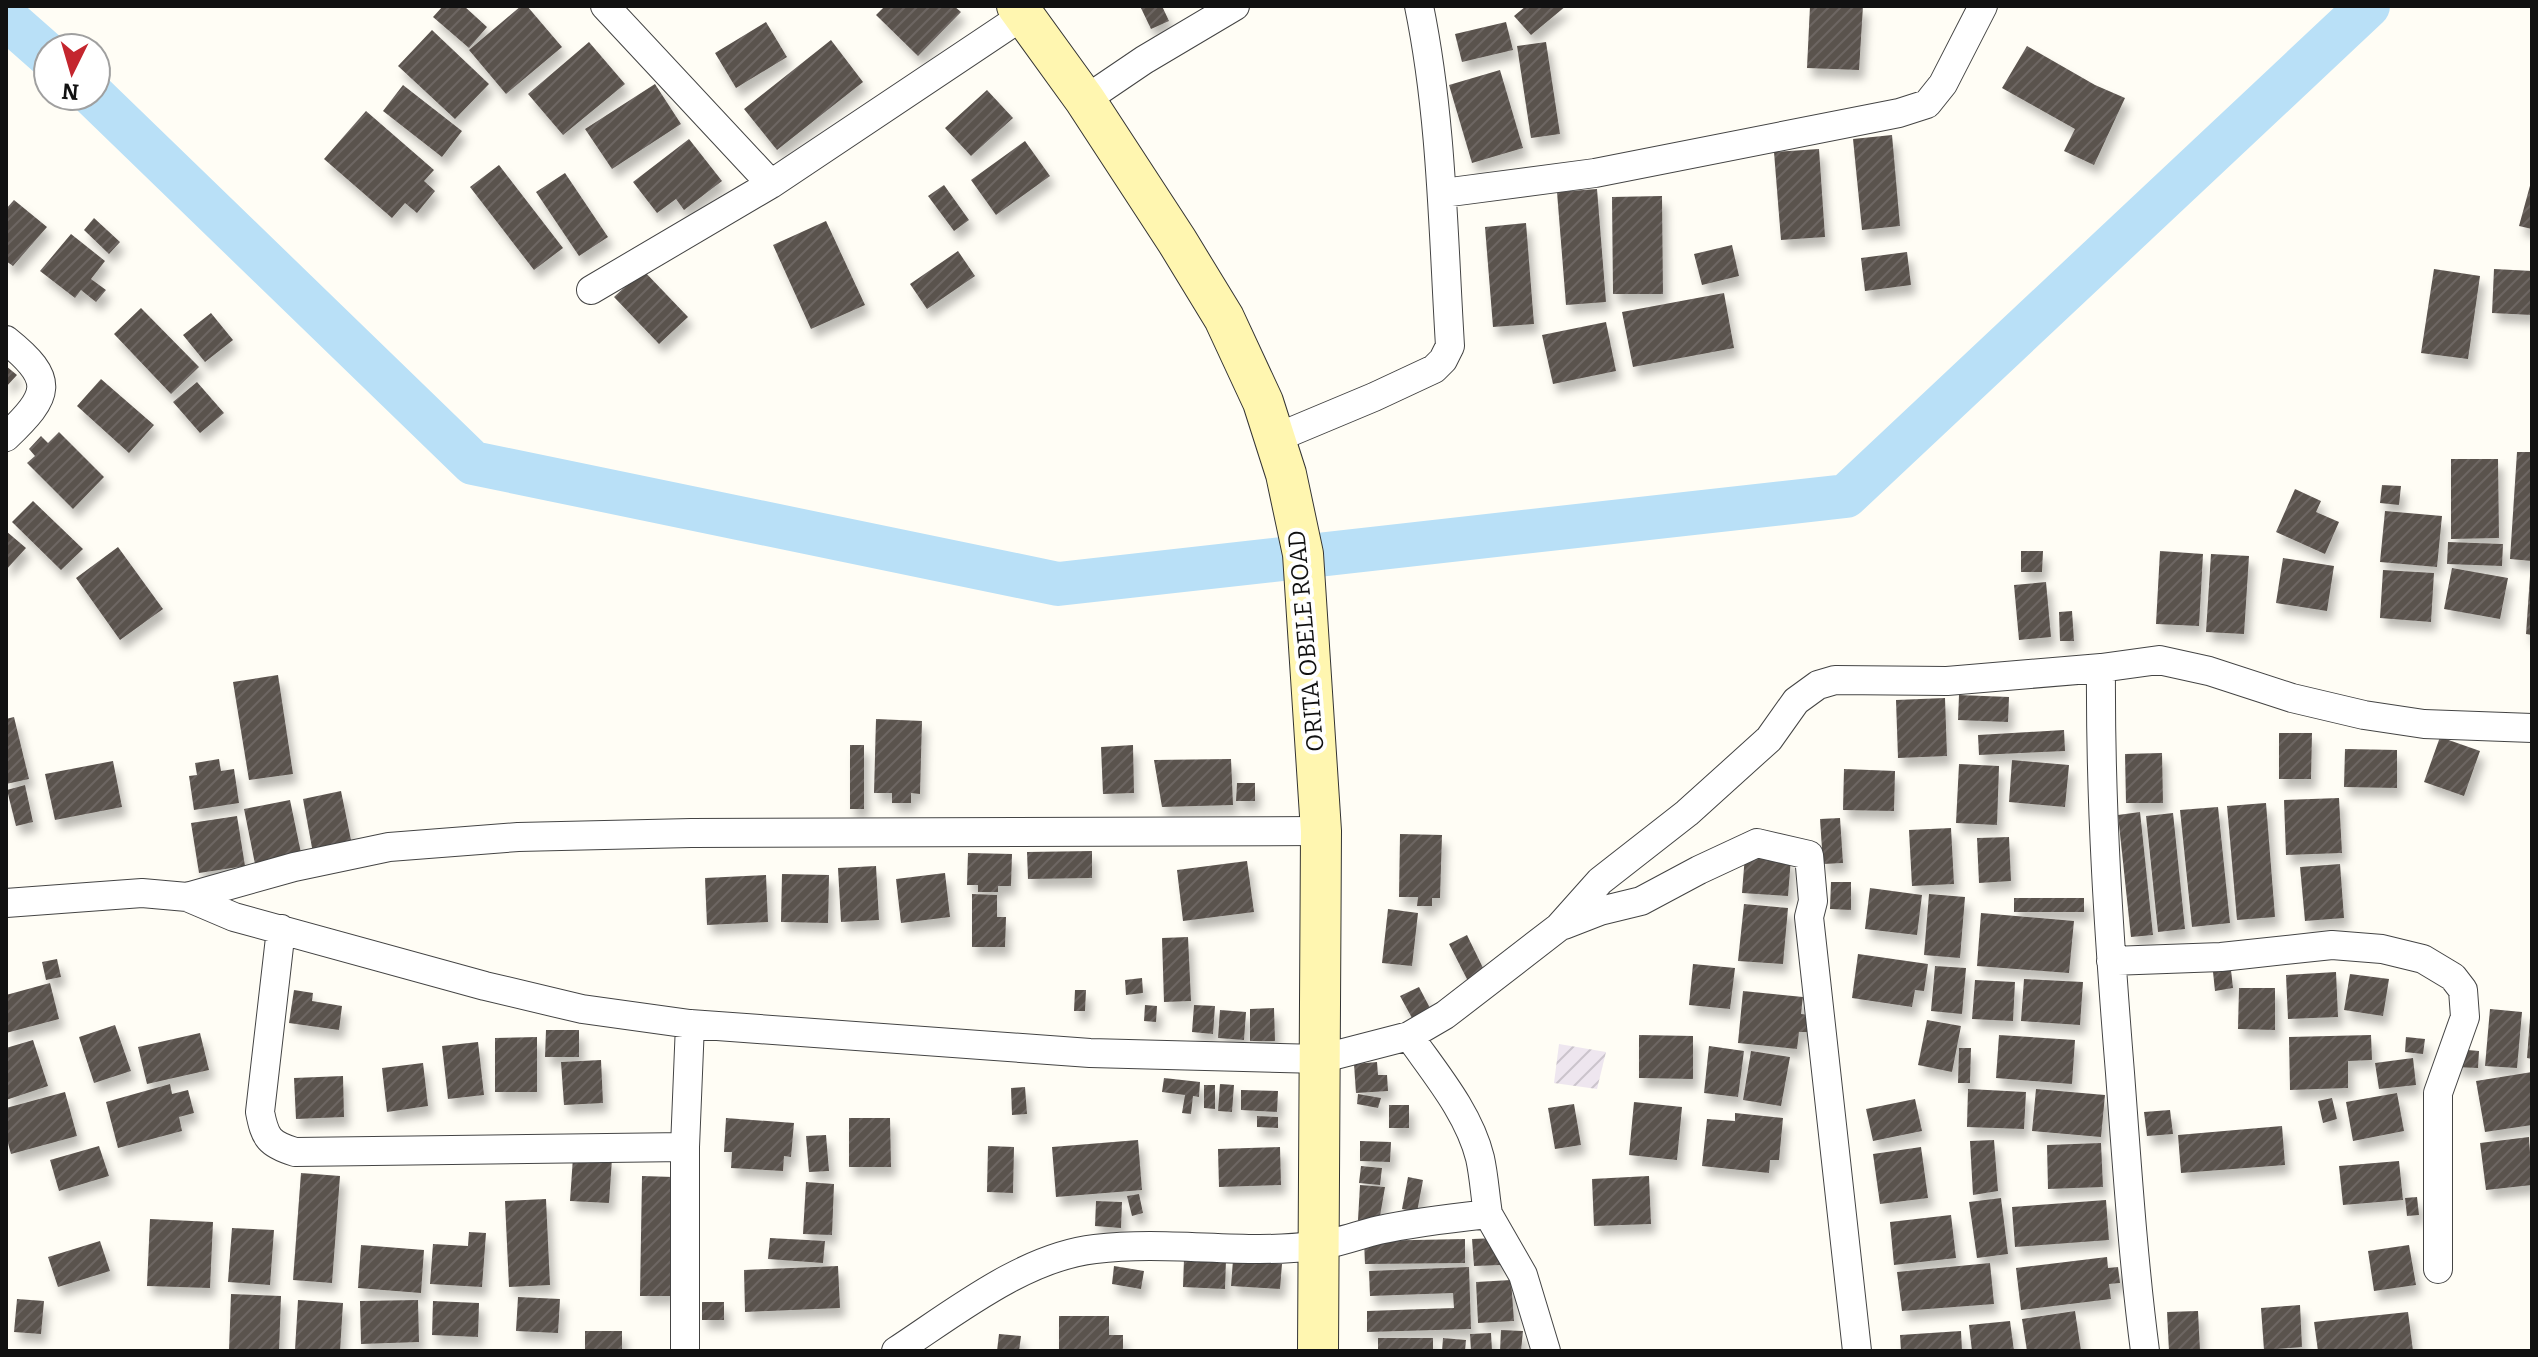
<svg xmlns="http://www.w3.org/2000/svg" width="2538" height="1357" font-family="Bitter,serif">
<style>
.industrial{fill:url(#industrial-furrows)}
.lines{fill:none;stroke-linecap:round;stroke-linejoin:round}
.river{stroke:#b9e0f7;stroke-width:44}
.building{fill:url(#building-hatch);filter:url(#shadow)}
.street-casing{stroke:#444;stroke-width:30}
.secondary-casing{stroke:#333;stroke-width:42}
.street{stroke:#fff;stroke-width:28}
.secondary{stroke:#fff6b0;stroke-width:40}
.labels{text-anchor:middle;stroke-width:8;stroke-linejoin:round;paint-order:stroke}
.street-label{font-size:24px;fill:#111;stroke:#fff}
</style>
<defs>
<pattern id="industrial-furrows" width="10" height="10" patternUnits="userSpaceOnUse" patternTransform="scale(2)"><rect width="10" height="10" fill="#eee6ef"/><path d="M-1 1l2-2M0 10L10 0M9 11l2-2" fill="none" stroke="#cbc4cc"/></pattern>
<pattern id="building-hatch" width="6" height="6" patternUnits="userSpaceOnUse" patternTransform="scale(2)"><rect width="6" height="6" fill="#5a524d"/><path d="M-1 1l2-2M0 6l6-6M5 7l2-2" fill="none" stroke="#6d6662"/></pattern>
<filter id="shadow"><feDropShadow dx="5" dy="9" stdDeviation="4" flood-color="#0004"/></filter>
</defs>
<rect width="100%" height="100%" fill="#fffdf5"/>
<path class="industrial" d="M 1559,1044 L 1606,1052 L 1597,1089 L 1554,1083 Z"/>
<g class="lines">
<path class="river" d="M 6,18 L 48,55
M 94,96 L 473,463 L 1058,584 L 1846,496 L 2368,6"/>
</g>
<path class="building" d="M 443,6 L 464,6 L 487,27 L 469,48 L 433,17 Z
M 521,6 L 527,6 L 562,47 L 506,94 L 469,50 Z
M 885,6 L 954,6 L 961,12 L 918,56 L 876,15 Z
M 1140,6 L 1162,6 L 1169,21 L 1151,29 Z
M 1526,6 L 1566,6 L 1531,35 L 1514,16 Z
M 1810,6 L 1863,6 L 1859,70 L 1807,68 Z
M 766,22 L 787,57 L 736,88 L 715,53 Z
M 1506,22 L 1513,50 L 1462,62 L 1455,34 Z
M 432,30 L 489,84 L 455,119 L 398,66 Z
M 831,40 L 863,82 L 777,150 L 744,109 Z
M 589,42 L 625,84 L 563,135 L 528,94 Z
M 1546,42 L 1560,134 L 1531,138 L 1517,46 Z
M 2027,46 L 2095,85 L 2125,98 L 2094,165 L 2064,151 L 2075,129 L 2002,88 Z
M 1500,70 L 1523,148 L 1472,163 L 1449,85 Z
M 655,84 L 681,124 L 612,169 L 585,129 Z
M 403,85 L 462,131 L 442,157 L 383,111 Z
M 987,90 L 1013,118 L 971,156 L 945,128 Z
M 366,111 L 434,170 L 424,181 L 435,191 L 417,213 L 405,203 L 392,218 L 324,159 Z
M 1892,135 L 1900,226 L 1862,230 L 1853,139 Z
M 689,139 L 722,181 L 684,210 L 676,199 L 657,213 L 633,182 Z
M 1025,141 L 1050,176 L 996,215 L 971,180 Z
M 1819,149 L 1825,237 L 1781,240 L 1774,152 Z
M 499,165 L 563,248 L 534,270 L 470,187 Z
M 565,173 L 608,237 L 579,256 L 536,192 Z
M 2531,182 L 2532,182 L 2532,229 L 2519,226 Z
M 944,185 L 969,220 L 954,231 L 928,196 Z
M 1597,189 L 1606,302 L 1566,305 L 1557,192 Z
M 1662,196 L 1663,294 L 1613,294 L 1612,197 Z
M 14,200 L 47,227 L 13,266 L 6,261 L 6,209 Z
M 94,218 L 120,242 L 109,254 L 84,230 Z
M 826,221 L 865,305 L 811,329 L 773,245 Z
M 1526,223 L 1534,324 L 1493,327 L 1485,227 Z
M 71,234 L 105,261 L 91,279 L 106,290 L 96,302 L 81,290 L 75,298 L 40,271 Z
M 1732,245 L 1739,276 L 1702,285 L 1694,254 Z
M 958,251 L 975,276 L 927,309 L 910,284 Z
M 1907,252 L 1911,285 L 1865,291 L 1861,258 Z
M 2434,269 L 2480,276 L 2468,359 L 2421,353 Z
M 2494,269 L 2532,271 L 2532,315 L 2492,313 Z
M 643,270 L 688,317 L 659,344 L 614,297 Z
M 1724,293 L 1734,348 L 1633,367 L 1622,312 Z
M 141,308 L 199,367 L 171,394 L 114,334 Z
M 211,313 L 233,340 L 205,362 L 183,335 Z
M 1606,322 L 1616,371 L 1553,384 L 1542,335 Z
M 6,366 L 17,375 L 6,387 Z
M 101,379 L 154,425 L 129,453 L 77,406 Z
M 197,382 L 224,413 L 200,433 L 173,402 Z
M 59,432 L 104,477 L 73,509 L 27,463 L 35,456 L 29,449 L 41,436 L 48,443 Z
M 2517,452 L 2532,452 L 2532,561 L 2510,559 Z
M 2451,459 L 2498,459 L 2499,538 L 2451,539 Z
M 2382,485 L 2401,486 L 2399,505 L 2380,503 Z
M 2295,489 L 2321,501 L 2316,512 L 2339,522 L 2325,554 L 2276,532 Z
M 33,501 L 83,549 L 61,570 L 12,522 Z
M 2385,511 L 2442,516 L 2437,567 L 2380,562 Z
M 6,531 L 26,548 L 6,570 Z
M 2448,542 L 2503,544 L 2502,566 L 2447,564 Z
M 118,547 L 163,609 L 120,640 L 76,578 Z
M 2021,551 L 2043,551 L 2042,572 L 2021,572 Z
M 2160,551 L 2203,554 L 2199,626 L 2156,624 Z
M 2211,554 L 2249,556 L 2244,634 L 2206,632 Z
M 2283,558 L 2334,566 L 2327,611 L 2276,603 Z
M 2452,568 L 2508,578 L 2500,619 L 2444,609 Z
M 2383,570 L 2434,573 L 2431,622 L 2380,618 Z
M 2530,576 L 2532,576 L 2532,635 L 2526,634 Z
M 2046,582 L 2051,637 L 2019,640 L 2014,585 Z
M 2072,611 L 2074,641 L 2060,641 L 2059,612 Z
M 278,675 L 293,774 L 249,780 L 233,682 Z
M 1959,695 L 2009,697 L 2008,722 L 1958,720 Z
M 1945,698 L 1947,756 L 1898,758 L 1896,700 Z
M 14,717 L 29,779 L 6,784 L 6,719 Z
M 876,719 L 922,721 L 920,794 L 911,793 L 911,803 L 892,803 L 892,793 L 874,793 Z
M 2064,730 L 2065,751 L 1979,755 L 1978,735 Z
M 2279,733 L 2312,733 L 2311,779 L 2279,779 Z
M 2440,737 L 2480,751 L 2464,796 L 2424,782 Z
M 850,745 L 864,745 L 864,809 L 850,809 Z
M 1133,745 L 1134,793 L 1103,794 L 1101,747 Z
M 2345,749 L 2397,750 L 2397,788 L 2344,787 Z
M 2162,753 L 2163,803 L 2126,803 L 2125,754 Z
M 219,759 L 221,771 L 234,769 L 239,803 L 194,810 L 189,776 L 197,775 L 195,763 Z
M 1231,759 L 1233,805 L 1162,807 L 1154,760 Z
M 2012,760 L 2069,765 L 2065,807 L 2009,802 Z
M 113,761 L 122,807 L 55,820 L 45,774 Z
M 1959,764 L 1999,766 L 1997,825 L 1956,823 Z
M 1844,769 L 1895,771 L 1894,811 L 1843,810 Z
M 1237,783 L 1255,783 L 1255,801 L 1236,801 Z
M 25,785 L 33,822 L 16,826 L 7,790 Z
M 341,791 L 352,845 L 313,853 L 303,799 Z
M 2339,798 L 2342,853 L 2286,855 L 2284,800 Z
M 290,800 L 301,853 L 257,874 L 244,809 Z
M 2266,803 L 2275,917 L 2237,920 L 2227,806 Z
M 2218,807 L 2230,923 L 2192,927 L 2180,810 Z
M 2140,812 L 2153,935 L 2131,937 L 2118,815 Z
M 2173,813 L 2185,929 L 2158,932 L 2146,816 Z
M 237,816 L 245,866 L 199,873 L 191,823 Z
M 1840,818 L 1843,863 L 1823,864 L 1820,819 Z
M 1951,828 L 1954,884 L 1912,886 L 1909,830 Z
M 1400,834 L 1442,835 L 1440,898 L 1432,898 L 1432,906 L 1417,906 L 1418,897 L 1399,897 Z
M 2009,837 L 2011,881 L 1979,883 L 1977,838 Z
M 1092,851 L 1092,878 L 1028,879 L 1027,852 Z
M 968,853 L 1012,854 L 1011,886 L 998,886 L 998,892 L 978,892 L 978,885 L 967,885 Z
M 1745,855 L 1791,858 L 1788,896 L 1742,893 Z
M 1247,861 L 1254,912 L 1183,921 L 1177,870 Z
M 2340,864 L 2344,918 L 2305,921 L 2300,867 Z
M 876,866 L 879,920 L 841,922 L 838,868 Z
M 945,873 L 950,917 L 901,923 L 896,879 Z
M 782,874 L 829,875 L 828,923 L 781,922 Z
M 766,875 L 768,922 L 707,925 L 705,878 Z
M 1831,882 L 1851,882 L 1851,910 L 1830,909 Z
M 1870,888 L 1922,895 L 1917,935 L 1865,929 Z
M 972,894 L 997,895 L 997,917 L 1006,917 L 1005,947 L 972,947 Z
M 1929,894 L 1965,897 L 1960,958 L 1924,955 Z
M 2014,898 L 2084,898 L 2084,912 L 2014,912 Z
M 1744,904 L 1788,908 L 1783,964 L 1738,961 Z
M 1388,909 L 1418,913 L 1412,966 L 1382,963 Z
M 1981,913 L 2074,921 L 2069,973 L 1977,966 Z
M 1467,935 L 1485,972 L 1468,981 L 1449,944 Z
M 1188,937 L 1191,1001 L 1164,1002 L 1162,938 Z
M 1858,954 L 1928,964 L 1924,991 L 1915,990 L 1912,1007 L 1852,998 Z
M 57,959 L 61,977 L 46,980 L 42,962 Z
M 1693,964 L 1735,968 L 1730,1009 L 1689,1005 Z
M 1935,966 L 1966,968 L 1962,1014 L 1931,1011 Z
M 2231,970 L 2233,988 L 2215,991 L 2213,972 Z
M 2336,972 L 2338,1017 L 2288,1019 L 2286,975 Z
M 2350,974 L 2389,979 L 2383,1016 L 2344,1010 Z
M 1142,978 L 1143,993 L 1126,995 L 1125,980 Z
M 2024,979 L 2083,982 L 2080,1025 L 2021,1021 Z
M 1975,980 L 2015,982 L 2013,1021 L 1972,1019 Z
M 50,983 L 59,1019 L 6,1033 L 6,995 Z
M 1419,987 L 1430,1008 L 1412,1018 L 1400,996 Z
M 2239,988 L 2275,988 L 2275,1030 L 2238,1029 Z
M 294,990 L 313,993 L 312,1001 L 342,1006 L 339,1030 L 289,1023 Z
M 1075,990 L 1086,990 L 1085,1011 L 1074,1011 Z
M 1743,991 L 1803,997 L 1801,1014 L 1809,1015 L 1807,1032 L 1799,1032 L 1797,1049 L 1738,1043 Z
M 1145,1005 L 1157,1006 L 1156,1022 L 1144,1021 Z
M 1194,1005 L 1215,1006 L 1213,1034 L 1192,1032 Z
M 1274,1008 L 1275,1041 L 1250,1041 L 1250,1009 Z
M 2490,1009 L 2522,1012 L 2517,1068 L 2485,1066 Z
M 1220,1010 L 1246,1012 L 1244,1040 L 1218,1038 Z
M 2530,1018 L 2532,1018 L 2532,1059 L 2527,1058 Z
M 1927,1020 L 1961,1026 L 1952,1072 L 1918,1065 Z
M 115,1025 L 131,1071 L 94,1083 L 79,1037 Z
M 546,1030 L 579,1030 L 579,1057 L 545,1057 Z
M 200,1033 L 209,1070 L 147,1084 L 138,1047 Z
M 1639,1035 L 1693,1036 L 1693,1079 L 1639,1078 Z
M 1999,1035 L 2075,1040 L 2072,1084 L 1996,1078 Z
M 2371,1035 L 2372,1060 L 2348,1061 L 2348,1088 L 2290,1090 L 2289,1037 Z
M 537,1037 L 537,1092 L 495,1092 L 495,1038 Z
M 2406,1037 L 2425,1039 L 2423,1054 L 2405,1052 Z
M 33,1040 L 48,1086 L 6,1100 L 6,1048 Z
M 478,1042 L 484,1095 L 448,1099 L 442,1046 Z
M 1709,1046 L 1744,1051 L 1738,1097 L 1704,1093 Z
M 1959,1048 L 1971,1048 L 1970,1083 L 1958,1083 Z
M 2456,1049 L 2479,1051 L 2478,1068 L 2455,1067 Z
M 1751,1051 L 1790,1057 L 1781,1106 L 1743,1100 Z
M 2413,1058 L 2416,1085 L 2379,1089 L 2375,1063 Z
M 601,1060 L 603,1103 L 564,1105 L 561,1062 Z
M 1377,1062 L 1378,1075 L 1387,1075 L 1388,1091 L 1356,1093 L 1354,1064 Z
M 423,1063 L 428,1106 L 387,1112 L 382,1068 Z
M 2532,1072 L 2532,1125 L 2485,1132 L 2476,1081 Z
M 343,1076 L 344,1117 L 296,1119 L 294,1078 Z
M 1164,1078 L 1200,1082 L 1199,1097 L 1193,1096 L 1191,1114 L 1182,1113 L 1185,1095 L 1162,1092 Z
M 170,1084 L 172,1094 L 188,1090 L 194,1113 L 179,1117 L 182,1131 L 118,1148 L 106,1102 Z
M 1220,1084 L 1234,1085 L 1232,1112 L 1218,1111 Z
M 1204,1085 L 1215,1085 L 1215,1109 L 1204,1108 Z
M 1025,1087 L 1027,1114 L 1012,1115 L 1011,1088 Z
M 1968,1089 L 2026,1092 L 2024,1129 L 1967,1127 Z
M 2036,1089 L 2105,1095 L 2101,1137 L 2032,1131 Z
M 1241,1090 L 1278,1091 L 1277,1112 L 1241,1110 Z
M 65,1092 L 77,1136 L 11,1154 L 6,1136 L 6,1108 Z
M 2397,1093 L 2404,1131 L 2353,1141 L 2346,1102 Z
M 1358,1094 L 1381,1098 L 1378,1108 L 1357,1104 Z
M 2332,1098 L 2337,1119 L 2323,1123 L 2318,1101 Z
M 1915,1099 L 1922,1131 L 1873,1141 L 1866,1109 Z
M 1634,1102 L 1682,1107 L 1677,1160 L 1629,1155 Z
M 1574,1104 L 1581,1145 L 1555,1149 L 1548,1108 Z
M 1389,1105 L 1409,1105 L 1409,1128 L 1389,1128 Z
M 2170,1110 L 2173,1134 L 2147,1136 L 2144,1112 Z
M 1735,1113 L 1783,1118 L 1779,1160 L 1770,1160 L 1769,1173 L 1702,1166 L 1707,1119 L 1735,1121 Z
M 1257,1116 L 1278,1117 L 1278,1128 L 1257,1127 Z
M 726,1118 L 794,1123 L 791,1157 L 784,1156 L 783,1171 L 731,1168 L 732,1152 L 724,1152 Z
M 849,1118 L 890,1118 L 891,1167 L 849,1167 Z
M 2282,1126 L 2285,1165 L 2181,1173 L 2178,1135 Z
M 826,1135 L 829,1171 L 809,1172 L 806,1136 Z
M 2529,1137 L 2532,1185 L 2486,1190 L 2480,1143 Z
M 1138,1140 L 1142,1190 L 1056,1197 L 1052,1147 Z
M 1994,1140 L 1998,1191 L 1973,1195 L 1970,1141 Z
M 1360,1141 L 1391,1142 L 1390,1162 L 1360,1161 Z
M 2101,1143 L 2103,1187 L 2048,1189 L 2047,1145 Z
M 99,1146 L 109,1176 L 59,1191 L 50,1160 Z
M 988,1146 L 1014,1147 L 1013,1193 L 987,1192 Z
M 1280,1147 L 1281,1185 L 1219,1187 L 1218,1149 Z
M 1921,1147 L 1928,1198 L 1880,1204 L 1873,1154 Z
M 573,1157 L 612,1159 L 609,1203 L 570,1201 Z
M 2399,1161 L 2403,1200 L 2343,1205 L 2339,1166 Z
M 1361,1166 L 1382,1168 L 1380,1185 L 1359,1183 Z
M 301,1173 L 340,1176 L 332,1283 L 293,1280 Z
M 642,1176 L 673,1177 L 671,1296 L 640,1296 Z
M 1649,1176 L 1651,1224 L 1594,1226 L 1592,1179 Z
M 1408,1177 L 1423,1180 L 1417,1212 L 1402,1209 Z
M 806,1182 L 834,1184 L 832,1235 L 803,1234 Z
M 1360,1185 L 1385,1187 L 1379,1222 L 1358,1220 Z
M 1139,1194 L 1143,1213 L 1132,1216 L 1127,1196 Z
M 2417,1197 L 2419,1215 L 2407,1216 L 2405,1198 Z
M 2001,1198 L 2008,1254 L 1977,1258 L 1969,1202 Z
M 546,1199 L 550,1285 L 509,1287 L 505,1201 Z
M 2106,1200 L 2109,1240 L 2015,1247 L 2012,1207 Z
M 1096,1201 L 1122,1202 L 1121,1228 L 1095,1226 Z
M 1951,1215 L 1956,1258 L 1894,1265 L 1890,1222 Z
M 150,1219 L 213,1222 L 210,1288 L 147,1286 Z
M 232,1228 L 274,1230 L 270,1285 L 228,1282 Z
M 469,1232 L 486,1233 L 482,1287 L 430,1284 L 433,1244 L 468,1246 Z
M 770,1238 L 825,1241 L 823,1263 L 768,1259 Z
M 1499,1238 L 1501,1265 L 1474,1266 L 1472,1239 Z
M 1465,1239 L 1465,1263 L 1365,1264 L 1364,1241 Z
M 100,1241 L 110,1271 L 58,1287 L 48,1257 Z
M 361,1245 L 424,1250 L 421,1293 L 358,1288 Z
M 2409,1245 L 2416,1285 L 2374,1291 L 2368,1251 Z
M 2107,1257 L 2108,1268 L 2118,1267 L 2120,1283 L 2109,1284 L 2111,1299 L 2021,1310 L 2016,1268 Z
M 1184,1259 L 1226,1260 L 1225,1289 L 1183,1287 Z
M 1233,1260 L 1282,1264 L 1280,1289 L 1231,1286 Z
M 1990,1263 L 1994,1304 L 1902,1311 L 1897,1272 Z
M 838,1266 L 840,1308 L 745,1312 L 744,1270 Z
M 1114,1266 L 1144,1271 L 1141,1289 L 1112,1284 Z
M 1469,1267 L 1471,1329 L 1367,1332 L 1367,1311 L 1454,1308 L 1453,1293 L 1370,1296 L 1369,1271 Z
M 1511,1280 L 1514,1321 L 1478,1323 L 1476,1282 Z
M 231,1294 L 281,1296 L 279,1351 L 229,1351 Z
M 518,1297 L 560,1299 L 558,1333 L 516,1331 Z
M 17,1299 L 44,1301 L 41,1334 L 14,1332 Z
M 298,1300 L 343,1303 L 340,1351 L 295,1350 Z
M 418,1300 L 419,1342 L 361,1344 L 360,1301 Z
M 433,1301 L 479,1303 L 478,1337 L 432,1335 Z
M 702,1302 L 724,1302 L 724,1320 L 702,1320 Z
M 2300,1305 L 2302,1347 L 2264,1350 L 2261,1308 Z
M 2075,1311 L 2081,1351 L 2027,1351 L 2022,1319 Z
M 2198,1311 L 2200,1351 L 2169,1351 L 2167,1312 Z
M 2408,1312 L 2413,1351 L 2318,1351 L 2314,1322 Z
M 1059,1316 L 1109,1316 L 1109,1335 L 1123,1335 L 1123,1351 L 1059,1351 Z
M 2010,1321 L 2014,1351 L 1972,1351 L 1969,1325 Z
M 1501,1330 L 1523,1331 L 1521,1351 L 1500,1351 Z
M 585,1331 L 622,1331 L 622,1351 L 585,1351 Z
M 1961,1331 L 1962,1351 L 1901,1351 L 1900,1335 Z
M 1491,1333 L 1492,1351 L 1471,1351 L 1470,1334 Z
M 999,1334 L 1021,1336 L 1019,1351 L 997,1351 Z
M 1378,1338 L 1433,1338 L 1433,1351 L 1378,1351 Z
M 1443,1338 L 1466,1340 L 1465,1351 L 1442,1351 Z"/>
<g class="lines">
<g class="street-casing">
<path id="street" d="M 605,6 L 771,184
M 1085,100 L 1144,60 L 1235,6
M 1443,193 L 1595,173 L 1899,113 L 1927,104 L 1943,84 L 1983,6
M 591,290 L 771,184 L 1024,15
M 6,340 C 56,380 50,395 6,437
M 1276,438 L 1374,397 L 1434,369 L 1443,360 L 1450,346 C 1443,233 1442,118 1419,6
M 187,897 L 294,867 L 389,847 L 518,837 L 691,833 L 1321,831
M 6,903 L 142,893 L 187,897 L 234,917 L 485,986 L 582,1009 L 690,1024 L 1090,1053 L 1320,1059 L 1409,1036 L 1445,1015 L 1559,927 L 1600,881 L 1687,813 L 1769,739 L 1796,701 L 1818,685 L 1835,680 L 1947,681 L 2101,668
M 1564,925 L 1600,911 L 1641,901 L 1699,870 L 1757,843 L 1809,855 L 1813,901 L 1809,917 L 1857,1351
M 281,929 L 260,1112 C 265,1138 269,1144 295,1152 L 685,1147
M 2111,961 L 2221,957 L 2332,945 L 2382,949 L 2423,959 L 2453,977 L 2463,990 L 2465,1017 L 2438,1093 L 2438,1269
M 1409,1036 C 1435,1073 1469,1113 1480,1158 C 1484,1176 1485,1195 1488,1214
M 685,1351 L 685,1147 L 690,1024
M 896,1351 C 954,1313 1024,1257 1095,1249 C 1168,1240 1241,1255 1314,1246 C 1336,1244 1358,1235 1379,1230 C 1415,1222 1452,1218 1488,1214 L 1523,1275 L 1546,1351
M 2145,1351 C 2133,1259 2127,1166 2120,1073 C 2109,938 2100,803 2101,668 L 2159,660 L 2209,671 L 2292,698 L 2364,715 L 2424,724 L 2532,728"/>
</g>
<g class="secondary-casing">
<path id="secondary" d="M 1017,6 L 1085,100 L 1177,241 L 1224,318 L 1263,402 L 1286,474 L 1303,554 L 1321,831 L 1318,1351"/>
</g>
<use href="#street" class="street"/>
<use href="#secondary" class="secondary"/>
</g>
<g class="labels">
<g class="street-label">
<text transform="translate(1306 641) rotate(-95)" y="8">ORITA OBELE ROAD</text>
</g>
</g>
<rect width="2538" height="1357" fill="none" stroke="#111111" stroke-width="16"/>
<g transform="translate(72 72) rotate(185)"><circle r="38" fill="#ffffff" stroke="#a0a0a0" stroke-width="2"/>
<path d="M0-6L14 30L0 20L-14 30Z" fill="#c4262e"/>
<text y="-12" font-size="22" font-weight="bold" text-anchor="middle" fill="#111111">N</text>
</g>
</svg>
